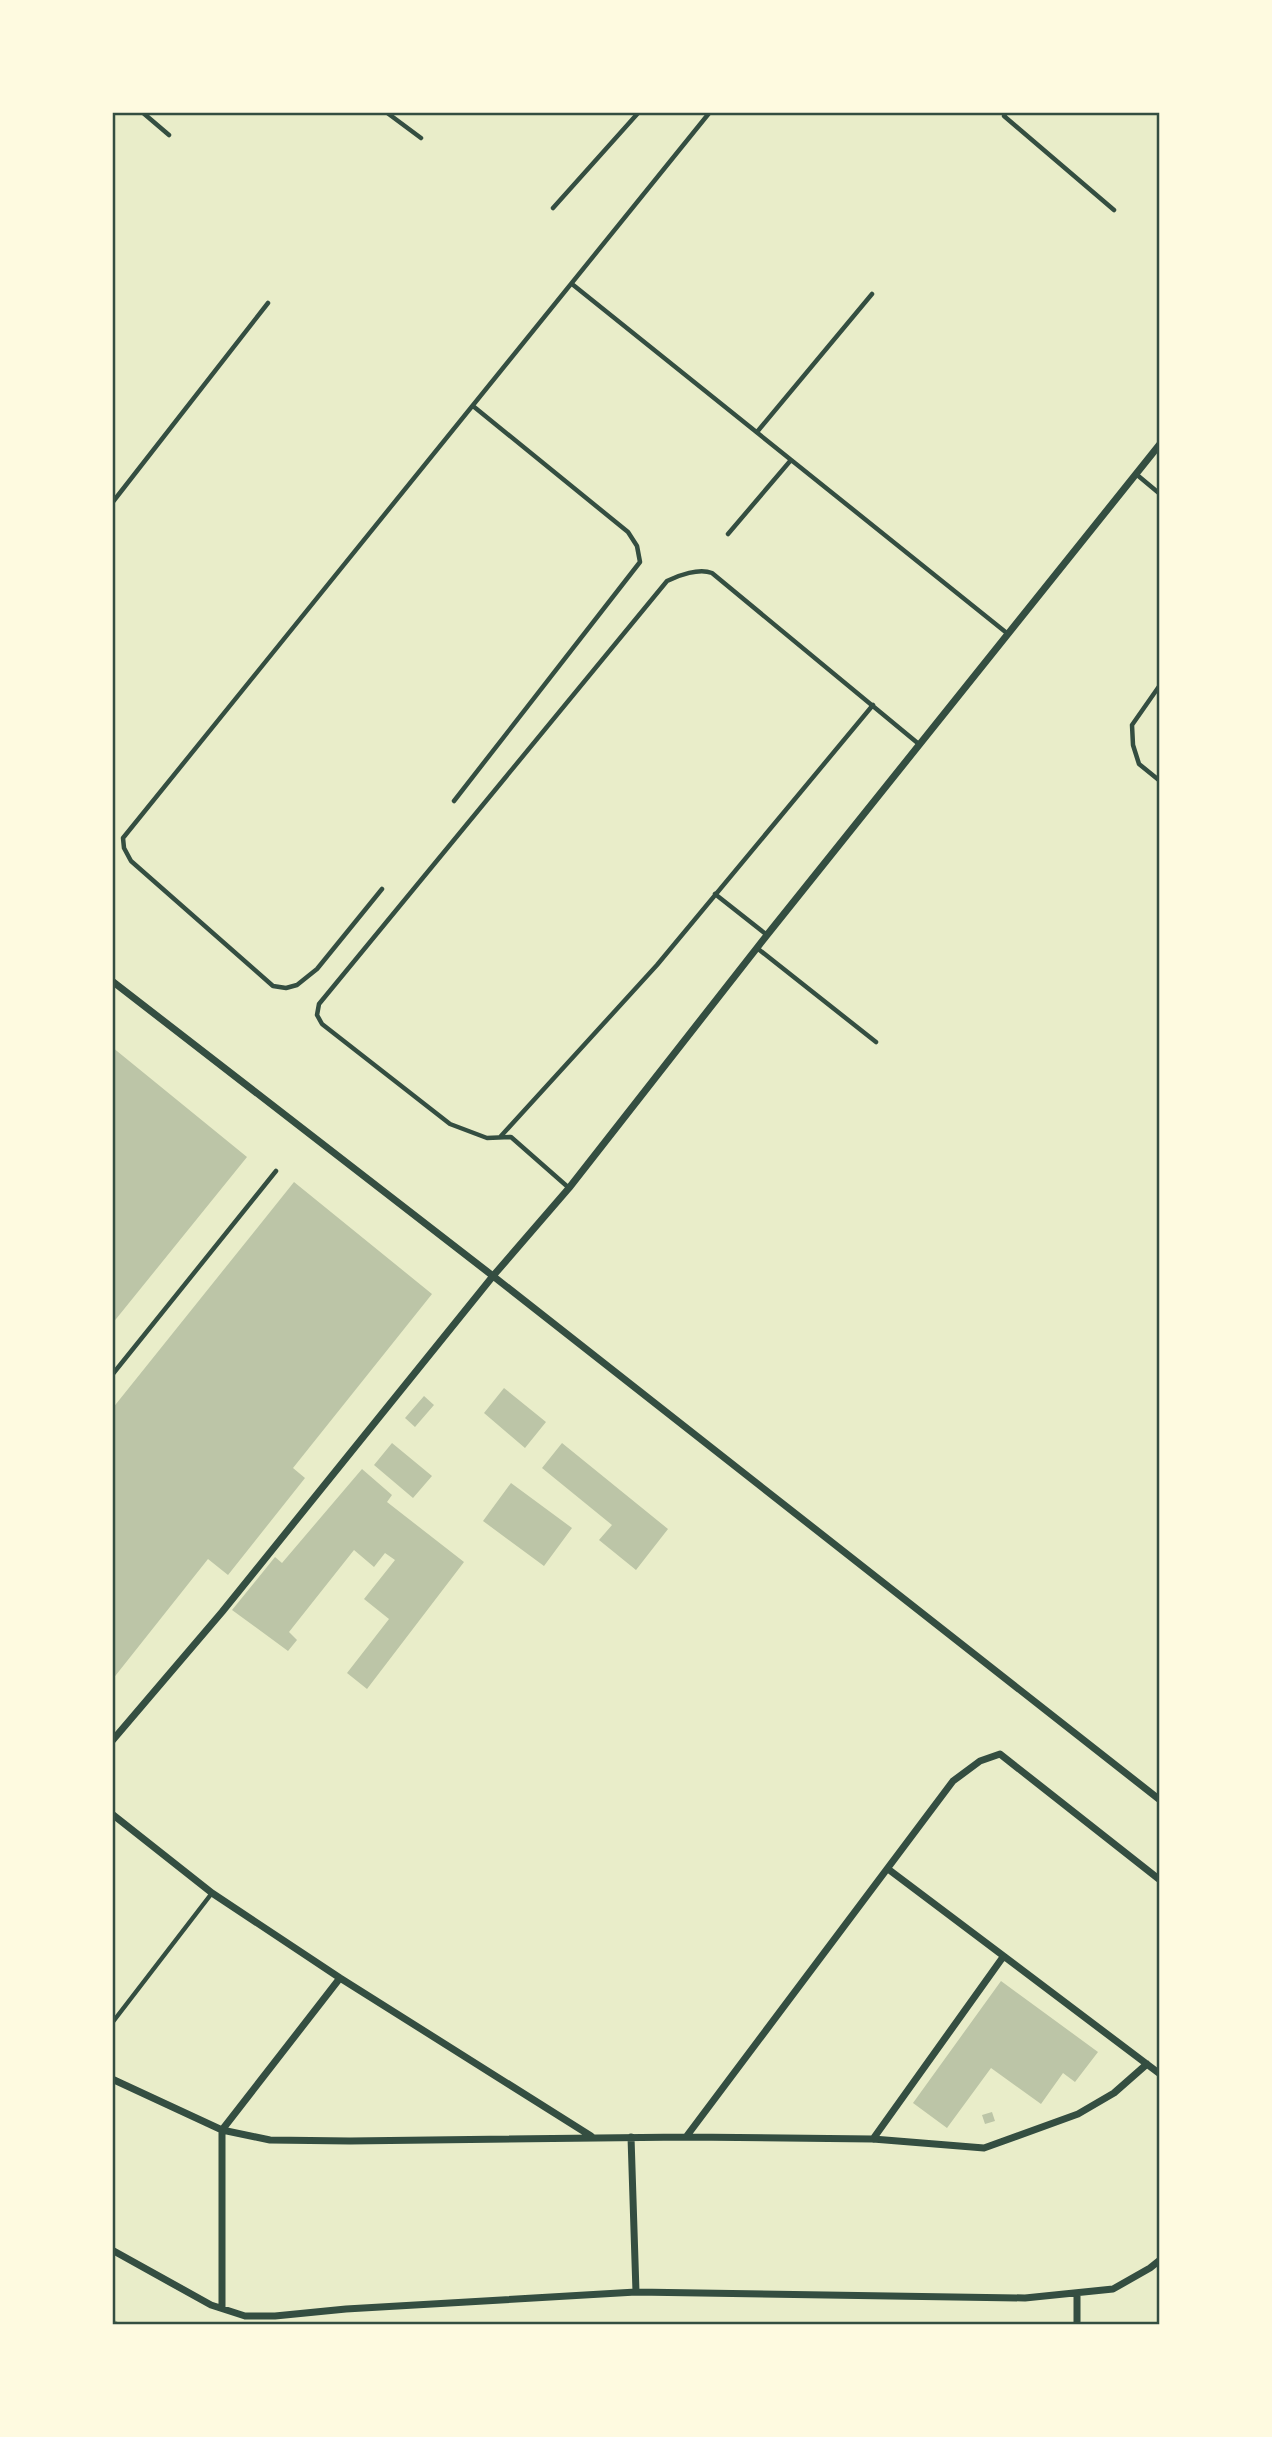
<svg xmlns="http://www.w3.org/2000/svg" width="1272" height="2437" font-family="'Alegreya Sans',sans-serif">
<style>
.lines{fill:none;stroke-linecap:round;stroke-linejoin:round}
.stream{stroke:#a3b18a;stroke-width:6}
.building{fill:#bcc5a7}
.service{stroke:#344e41;stroke-width:4.5}
.minor{stroke:#344e41;stroke-width:7}
.neatline{fill:none;stroke:#344e41;stroke-width:2.5}
</style>
<rect width="100%" height="100%" fill="#e9edc9"/>
<g class="lines">
<path class="stream" d="M 112,2322 L 117,2325"/>
</g>
<path class="building" d="M 112,1047 L 247,1157 L 112,1324 Z
M 294,1182 L 432,1294 L 293,1468 L 305,1478 L 228,1575 L 208,1559 L 112,1680 L 112,1409 Z
M 504,1388 L 546,1422 L 525,1448 L 484,1413 Z
M 424,1396 L 434,1405 L 415,1427 L 405,1418 Z
M 392,1443 L 432,1476 L 413,1498 L 374,1465 Z
M 562,1443 L 668,1529 L 636,1570 L 599,1540 L 612,1525 L 542,1468 Z
M 362,1469 L 392,1495 L 387,1502 L 464,1562 L 367,1689 L 347,1673 L 389,1619 L 364,1599 L 395,1560 L 385,1553 L 374,1567 L 354,1550 L 289,1632 L 297,1640 L 288,1651 L 232,1610 L 275,1557 L 282,1563 Z
M 511,1483 L 572,1528 L 544,1566 L 483,1521 Z
M 1001,1981 L 1098,2052 L 1075,2082 L 1063,2073 L 1041,2104 L 991,2068 L 947,2128 L 913,2103 Z
M 992,2112 L 995,2121 L 985,2124 L 982,2115 Z"/>
<g class="lines">
<path class="service" d="M 142,112 L 169,135
M 386,112 L 421,138
M 1007,112 L 1004,116 L 1114,210
M 553,208 L 639,112
M 572,284 L 1008,634
M 757,432 L 872,294
M 1136,474 L 1160,494
M 112,503 L 268,303
M 728,534 L 791,460
M 1160,685 L 1132,725 L 1133,745 L 1139,764 L 1160,781
M 454,801 L 640,562 L 637,546 L 628,532 L 473,406
M 382,889 L 317,969 L 297,985 L 286,988 L 273,986 L 131,861 L 124,848 L 123,838 L 710,112
M 715,894 L 767,935
M 757,948 L 876,1042
M 501,1136 L 657,965 L 873,705
M 569,1188 L 511,1137 L 487,1138 L 450,1124 L 322,1024 L 317,1015 L 319,1004 L 667,581 C 679,575 699,568 712,573 L 920,745
M 112,1375 L 276,1171
M 112,2023 L 212,1893"/>
<path class="minor" d="M 112,981 L 493,1276 L 1160,1800
M 112,1741 L 222,1612 L 493,1276 L 569,1188 L 767,935 L 1160,444
M 112,1814 L 212,1893 L 340,1978 L 591,2136
M 888,1869 L 1160,2074
M 112,2079 L 222,2130 L 270,2140 L 350,2141 L 686,2137 L 873,2139 L 984,2148 L 1078,2114 L 1114,2093 L 1147,2064
M 631,2137 L 636,2292
M 686,2137 L 953,1781 L 980,1761 L 1000,1754 L 1160,1880
M 873,2139 L 1003,1957
M 112,2250 L 211,2305 L 245,2316 L 275,2316 L 346,2309 L 636,2292 L 1025,2298 L 1113,2289 L 1150,2268 L 1160,2260
M 222,2308 L 222,2130 L 340,1978
M 1077,2325 L 1077,2293"/>
</g>
<rect width="1272" height="2437" fill="none" stroke="#fefae0" stroke-width="228"/>
<rect x="114" y="114" width="1044" height="2209" class="neatline"/>
</svg>
